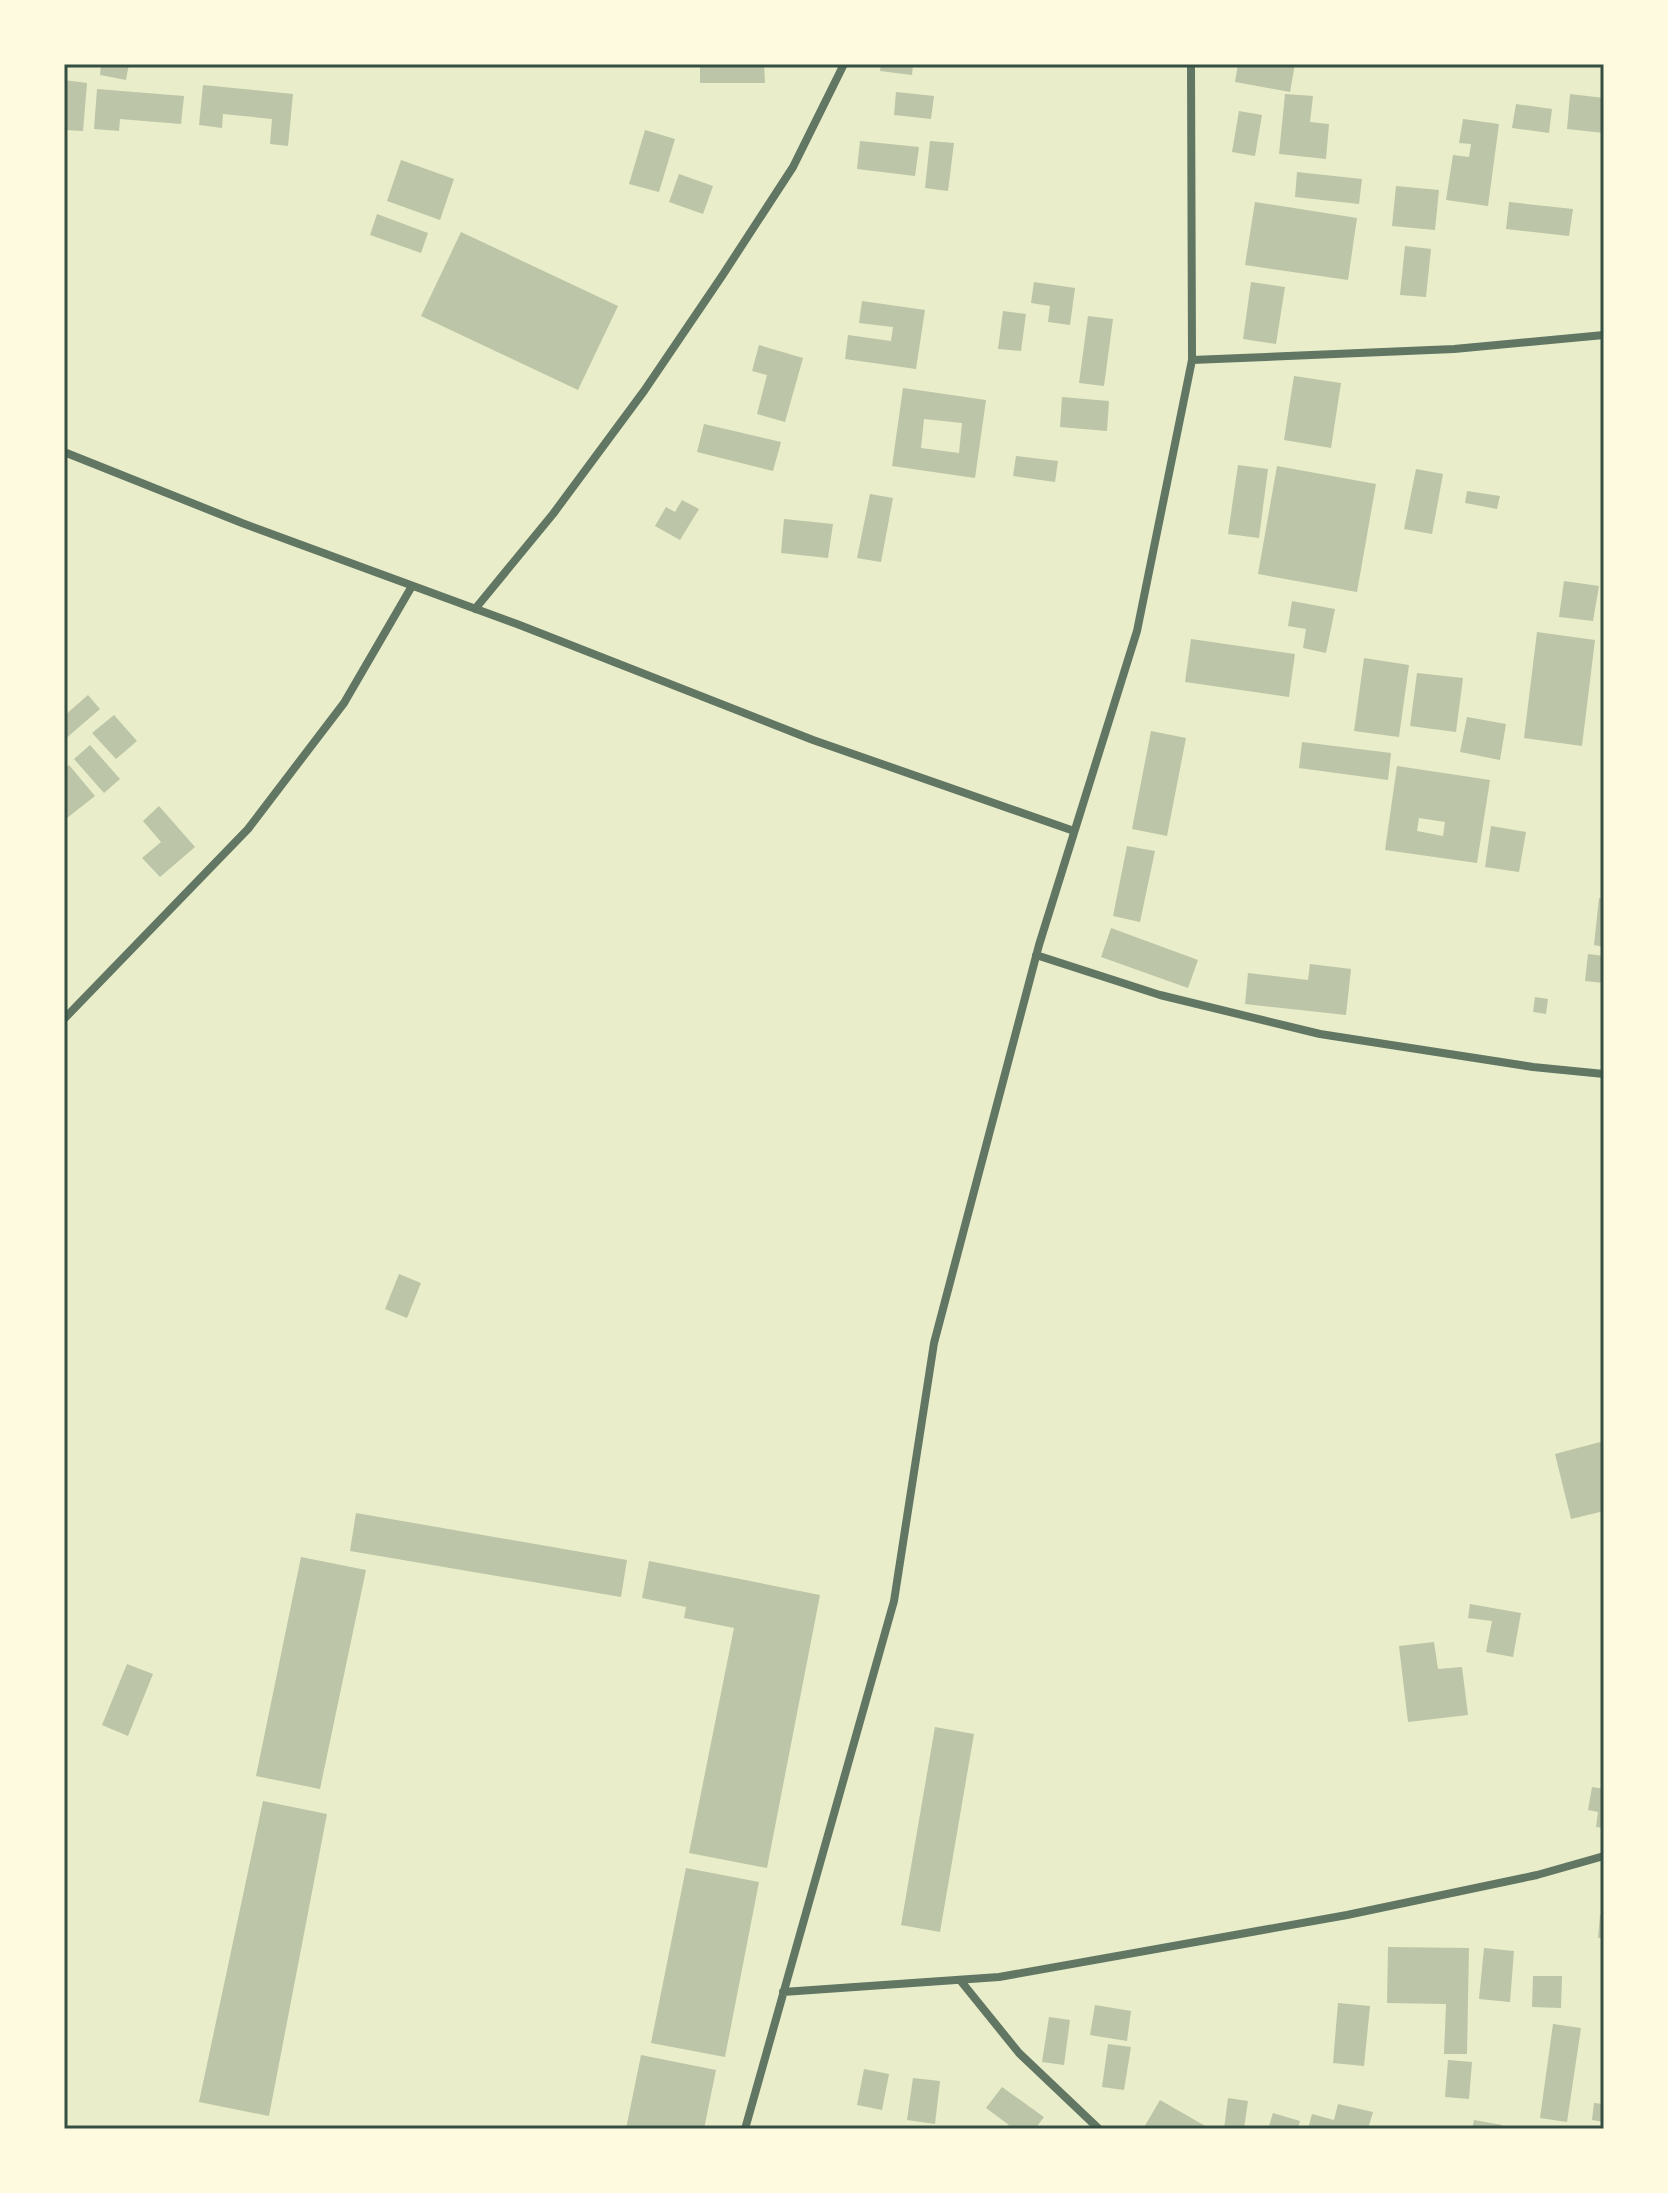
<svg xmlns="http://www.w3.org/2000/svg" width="1668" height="2193" font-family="'Source Serif 4',serif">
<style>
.building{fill:#bcc5a7;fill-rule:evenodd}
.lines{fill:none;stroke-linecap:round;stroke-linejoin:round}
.minor{stroke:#617663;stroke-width:8}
.neatline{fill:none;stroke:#344e41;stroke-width:3}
</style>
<rect width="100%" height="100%" fill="#e9edc9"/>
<path class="building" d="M 101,64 L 129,64 L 126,80 L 100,75 Z
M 700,64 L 764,64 L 765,83 L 700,83 Z
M 881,64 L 913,64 L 912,75 L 880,71 Z
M 1238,64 L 1295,64 L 1290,92 L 1235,82 Z
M 64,80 L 87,83 L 83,131 L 64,130 Z
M 203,85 L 293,94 L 288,146 L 270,144 L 272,119 L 223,114 L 222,128 L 199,125 Z
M 97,89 L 184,96 L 181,124 L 120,119 L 119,131 L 94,129 Z
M 896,92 L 934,96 L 931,119 L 894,115 Z
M 1285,94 L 1313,96 L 1310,122 L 1329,124 L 1326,159 L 1279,154 Z
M 1570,94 L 1604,98 L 1604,133 L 1567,129 Z
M 1516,104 L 1552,109 L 1549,133 L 1512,128 Z
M 1239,111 L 1262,115 L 1255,156 L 1232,152 Z
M 1463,119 L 1499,124 L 1488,206 L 1446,200 L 1453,155 L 1469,157 L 1471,144 L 1459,143 Z
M 645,130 L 675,139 L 659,192 L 629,184 Z
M 860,141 L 919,147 L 915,176 L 857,169 Z
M 930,141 L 954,143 L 948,191 L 925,188 Z
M 401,160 L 454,179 L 440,220 L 387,201 Z
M 1297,172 L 1362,179 L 1359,204 L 1295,197 Z
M 679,174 L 713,186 L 703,214 L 669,202 Z
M 1396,186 L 1439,190 L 1435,230 L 1392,226 Z
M 1255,202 L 1357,218 L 1348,280 L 1245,265 Z
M 1509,202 L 1573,209 L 1569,236 L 1506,229 Z
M 377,214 L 428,233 L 421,253 L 370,235 Z
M 461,232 L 618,306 L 578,390 L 421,316 Z
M 1405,246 L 1431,249 L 1426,297 L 1400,295 Z
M 1034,282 L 1075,288 L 1070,325 L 1048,322 L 1050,306 L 1031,303 Z
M 1251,282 L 1285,287 L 1276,344 L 1243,339 Z
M 862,301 L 925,310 L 916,369 L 845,359 L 848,335 L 891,341 L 893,327 L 859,323 Z
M 1003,311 L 1026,314 L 1021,351 L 998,349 Z
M 1088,316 L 1113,319 L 1104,386 L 1079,383 Z
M 759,345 L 803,358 L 785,422 L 757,414 L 767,375 L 752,371 Z
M 1294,376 L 1341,383 L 1331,448 L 1284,440 Z
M 903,388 L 986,400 L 975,478 L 892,466 ZM 924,419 L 962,423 L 959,453 L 921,448 Z
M 1062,397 L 1109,401 L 1107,431 L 1060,427 Z
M 704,424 L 781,442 L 773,471 L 697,452 Z
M 1016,456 L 1058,461 L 1055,482 L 1013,476 Z
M 1238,465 L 1268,469 L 1259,538 L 1228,534 Z
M 1277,466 L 1376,484 L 1357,592 L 1258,574 Z
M 1416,469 L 1443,474 L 1432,534 L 1404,529 Z
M 1467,491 L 1500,496 L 1497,509 L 1465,503 Z
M 870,494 L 893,498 L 881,562 L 857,558 Z
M 682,500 L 699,509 L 680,540 L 655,526 L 666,507 L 675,512 Z
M 784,519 L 833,524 L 828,558 L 781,553 Z
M 1564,581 L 1599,586 L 1593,621 L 1559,617 Z
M 1292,601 L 1335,609 L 1326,653 L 1303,648 L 1306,629 L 1288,626 Z
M 1537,632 L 1595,640 L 1582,746 L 1524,738 Z
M 1191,639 L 1295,654 L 1289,697 L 1185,682 Z
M 1364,658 L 1409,665 L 1399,737 L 1354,731 Z
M 1417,673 L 1463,678 L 1456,732 L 1410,726 Z
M 88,695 L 100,709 L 64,740 L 64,716 Z
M 114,715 L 137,741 L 116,759 L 92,733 Z
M 1467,717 L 1506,724 L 1500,760 L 1460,752 Z
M 1151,731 L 1186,738 L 1167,836 L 1132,829 Z
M 1302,742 L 1391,753 L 1388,780 L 1299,768 Z
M 90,745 L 120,779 L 104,793 L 74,759 Z
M 69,765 L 95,796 L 67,818 L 64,815 L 64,769 Z
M 1397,766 L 1490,780 L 1477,863 L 1385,850 ZM 1419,818 L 1445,822 L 1443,836 L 1417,831 Z
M 159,806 L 195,847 L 160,877 L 142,858 L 161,842 L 143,821 Z
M 1491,826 L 1526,832 L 1519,872 L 1485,867 Z
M 1127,846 L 1155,851 L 1140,922 L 1113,916 Z
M 1599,898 L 1604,899 L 1604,947 L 1594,945 Z
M 1111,928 L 1198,960 L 1188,988 L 1101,957 Z
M 1588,954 L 1604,956 L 1604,983 L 1585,981 Z
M 1310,964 L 1351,969 L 1346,1015 L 1245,1004 L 1248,973 L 1308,980 Z
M 1535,997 L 1548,999 L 1546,1014 L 1533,1012 Z
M 399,1274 L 421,1283 L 407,1318 L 385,1309 Z
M 1604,1441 L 1604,1511 L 1571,1519 L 1555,1454 Z
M 356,1513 L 627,1560 L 621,1597 L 350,1551 Z
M 301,1557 L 366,1570 L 320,1789 L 256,1776 Z
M 649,1561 L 820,1595 L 767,1868 L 689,1853 L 734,1628 L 684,1618 L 686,1607 L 642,1598 Z
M 1470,1604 L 1521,1613 L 1513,1657 L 1486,1652 L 1492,1621 L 1468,1618 Z
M 1434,1642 L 1438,1669 L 1462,1667 L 1468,1715 L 1408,1722 L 1399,1646 Z
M 127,1664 L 153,1674 L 128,1736 L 102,1725 Z
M 935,1727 L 974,1734 L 940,1932 L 901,1925 Z
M 1592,1787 L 1604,1789 L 1604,1828 L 1596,1827 L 1598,1812 L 1588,1810 Z
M 263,1801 L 327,1814 L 269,2116 L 199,2102 Z
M 686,1868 L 759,1882 L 725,2057 L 651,2043 Z
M 1600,1915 L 1604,1916 L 1604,1938 L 1598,1938 Z
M 1388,1947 L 1469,1948 L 1467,2054 L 1444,2054 L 1446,2004 L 1387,2003 Z
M 1484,1948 L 1514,1951 L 1510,2002 L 1479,1999 Z
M 1533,1976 L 1562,1976 L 1561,2008 L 1532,2007 Z
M 1338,2003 L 1370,2006 L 1364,2066 L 1333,2063 Z
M 1095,2005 L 1131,2011 L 1127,2041 L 1090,2035 Z
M 1049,2017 L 1070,2020 L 1064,2065 L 1042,2062 Z
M 1553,2024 L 1581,2028 L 1567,2122 L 1540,2118 Z
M 1108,2044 L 1131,2047 L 1124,2090 L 1102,2087 Z
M 641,2055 L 716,2070 L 704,2129 L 626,2129 Z
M 1448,2060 L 1472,2062 L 1469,2099 L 1445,2097 Z
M 864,2069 L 889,2074 L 882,2110 L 857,2105 Z
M 913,2078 L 940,2081 L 935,2124 L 907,2120 Z
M 1002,2087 L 1044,2117 L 1035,2129 L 1005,2129 L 1009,2125 L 986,2108 Z
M 1228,2098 L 1248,2101 L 1244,2129 L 1224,2129 Z
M 1160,2100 L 1207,2127 L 1206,2129 L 1143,2129 Z
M 1594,2103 L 1604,2104 L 1604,2122 L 1592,2120 Z
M 1338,2104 L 1373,2112 L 1368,2129 L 1308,2129 L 1312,2114 L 1334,2120 Z
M 1273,2113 L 1300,2121 L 1298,2129 L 1268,2129 Z
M 1474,2120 L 1502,2125 L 1502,2129 L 1472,2129 Z"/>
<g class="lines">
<path class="minor" d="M 1192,360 L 1454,349 L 1604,335
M 64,452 L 242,523 L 517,624 L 813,740 L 1074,831
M 475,609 L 553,514 L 644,391 L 722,276 L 793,167 L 844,64
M 1036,955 L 1160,995 L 1320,1034 L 1533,1067 L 1604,1074
M 64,1019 L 248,829 L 344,703 L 412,586
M 960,1980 L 1019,2053 L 1099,2129
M 783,1992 L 999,1977 L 1347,1915 L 1537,1875 L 1604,1856
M 745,2129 L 894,1601 L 934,1343 L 1039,945 L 1137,631 L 1192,360 L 1191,64"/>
</g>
<rect width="1668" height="2193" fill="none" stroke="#fefae0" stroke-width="132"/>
<rect x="66" y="66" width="1536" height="2061" class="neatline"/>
</svg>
